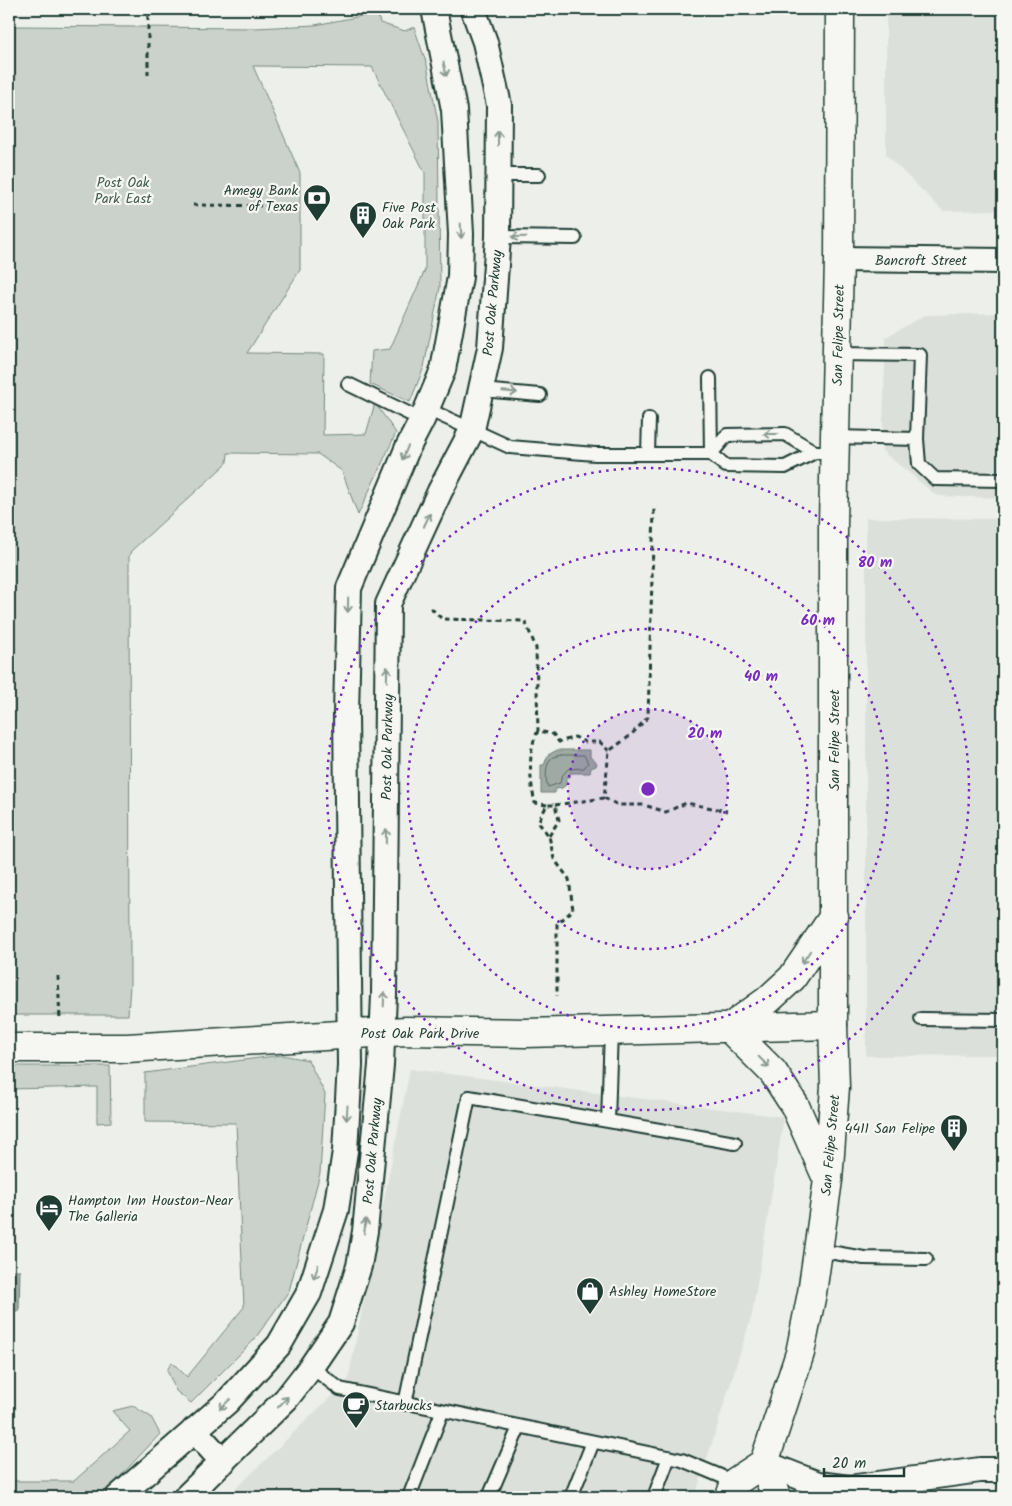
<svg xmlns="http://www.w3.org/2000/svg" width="1012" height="1506" font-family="Kalam,sans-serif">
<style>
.built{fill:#dce0db}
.green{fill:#cbd2cc;stroke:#758880}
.water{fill:#9faaa4;stroke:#6c7e77}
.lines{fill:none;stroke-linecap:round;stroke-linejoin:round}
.shore{stroke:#526961;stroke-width:1}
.service-casing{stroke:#1f3d34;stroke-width:16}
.minor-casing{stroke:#1f3d34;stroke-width:28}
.tertiary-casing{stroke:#1f3d34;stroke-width:31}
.secondary-casing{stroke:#1f3d34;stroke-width:31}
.path{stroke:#1f3d34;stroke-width:3;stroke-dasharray:5 4;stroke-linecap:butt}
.service{stroke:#f6f6f2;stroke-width:12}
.minor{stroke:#f6f6f2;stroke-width:24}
.tertiary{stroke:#f6f6f2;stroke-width:28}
.secondary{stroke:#f6f6f2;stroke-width:28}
.oneway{stroke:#8a9a93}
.ring{fill:none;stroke:#7b2cbf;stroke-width:2.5;stroke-dasharray:2.5 5}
.labels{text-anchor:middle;stroke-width:4.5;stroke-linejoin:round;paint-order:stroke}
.park-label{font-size:14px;fill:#415b52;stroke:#f6f6f2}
.poi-label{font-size:14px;fill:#1f3d34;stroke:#f6f6f2;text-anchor:start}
.street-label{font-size:14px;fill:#1f3d34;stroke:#f6f6f2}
.centre{fill:#7b2cbf;stroke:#f6f6f2;stroke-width:2.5}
.ring-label{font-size:15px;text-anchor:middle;font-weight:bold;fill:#7b2cbf;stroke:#f6f6f2;stroke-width:4.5;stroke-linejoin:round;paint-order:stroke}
</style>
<rect width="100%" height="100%" fill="#edefea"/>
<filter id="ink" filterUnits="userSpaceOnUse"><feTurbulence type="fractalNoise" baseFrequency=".02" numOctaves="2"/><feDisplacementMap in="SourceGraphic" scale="10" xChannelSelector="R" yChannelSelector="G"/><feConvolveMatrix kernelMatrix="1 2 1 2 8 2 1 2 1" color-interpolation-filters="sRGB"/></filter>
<g filter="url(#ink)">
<path class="built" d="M 886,9 L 1003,9 L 1003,210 L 943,211 L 886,155 Z
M 1003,313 L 1003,498 L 937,496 L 882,451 L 886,337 L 925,315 Z
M 866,518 L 1003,519 L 1003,1055 L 866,1056 Z
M 410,1069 L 784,1117 L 752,1315 L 695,1497 L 227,1497 L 348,1380 Z"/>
<path class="green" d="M 377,13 L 380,23 L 405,31 L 414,27 L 427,65 L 438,122 L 440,287 L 424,367 L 410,402 L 370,384 L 372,351 L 390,349 L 425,270 L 425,173 L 372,67 L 253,66 L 300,173 L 300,270 L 247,353 L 324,354 L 323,435 L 366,434 L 375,403 L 396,433 L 358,515 L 342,471 L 318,454 L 228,453 L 227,463 L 131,551 L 129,556 L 130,985 L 128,1015 L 9,1015 L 9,417 L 14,412 L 15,26 L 256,28 L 315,25 Z
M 282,1055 L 308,1060 L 325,1094 L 320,1173 L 289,1291 L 254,1340 L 191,1403 L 176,1391 L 167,1370 L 172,1362 L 187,1377 L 244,1307 L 236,1123 L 145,1122 L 145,1073 Z
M 9,1066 L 110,1066 L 111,1122 L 97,1123 L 97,1087 L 9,1089 Z
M 133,1406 L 151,1417 L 160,1434 L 101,1497 L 9,1497 L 9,1481 L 74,1481 L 130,1431 L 112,1411 Z"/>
<path class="water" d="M 557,750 L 590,750 L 590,757 L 597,763 L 596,766 L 591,768 L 590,773 L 570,773 L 570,777 L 566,777 L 566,785 L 562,788 L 555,789 L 555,793 L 541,793 L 541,765 L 544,765 L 548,755 Z
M 9,1270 L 20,1270 L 19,1311 L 9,1311 Z"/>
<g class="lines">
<path class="shore" d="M 561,755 L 584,755 L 588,763 L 584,768 L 568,769 L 562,776 L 560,783 L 548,787 C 545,781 545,761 553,757 C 556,756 558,756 561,755 Z"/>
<g class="service-casing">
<path id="service" d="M 498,175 L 539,175
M 498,237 L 575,238
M 710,378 L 711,454
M 348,384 L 422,420
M 481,390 L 540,395
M 427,409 L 510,447 L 595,454 L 711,454 L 726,466 L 785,467 L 815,452
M 835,437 L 917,439 L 920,355 L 837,354
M 917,439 L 919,464 L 935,479 L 1003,480
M 648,454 L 649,419
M 711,454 L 727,435 L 785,434 L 815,452 L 822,452
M 921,1019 L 1003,1020
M 608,1121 L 611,1030
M 818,1250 L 864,1258 L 926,1259
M 311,1367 L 340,1389 L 682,1460 L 735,1482
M 405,1404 L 469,1097 L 735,1143
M 409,1497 L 442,1412
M 489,1497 L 519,1427
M 571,1497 L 593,1442
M 654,1497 L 669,1457"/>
</g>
<g class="minor-casing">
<path id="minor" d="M 839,259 L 1003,261
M 194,1430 L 223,1462
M 764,1463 L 818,1484 L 849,1488 L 980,1470 L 1003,1470
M 118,1497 L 227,1402 L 279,1345 L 309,1293 L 336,1210 L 345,1151 L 350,1065 L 346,714 L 349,588 L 408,447 L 422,420 L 443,370 L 460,277 L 461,234 L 454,110 L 434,9
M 186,1497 L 286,1399 L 311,1367 L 341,1323 L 359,1266 L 365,1231 L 381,1065 L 384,995 L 388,604 L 440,491 L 472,430 L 490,348 L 498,237 L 499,105 L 485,42 L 473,9"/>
</g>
<g class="tertiary-casing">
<path id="tertiary" d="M 9,1048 L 127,1048 L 406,1031 L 525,1033 L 833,1025"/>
</g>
<g class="secondary-casing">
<path id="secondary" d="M 826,1176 L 795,1106 L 773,1072 L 729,1028 L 768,1000 L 792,978 L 834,916
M 730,1497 L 735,1482 L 764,1463
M 776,1497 L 764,1463 L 800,1353 L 812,1293 L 828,1180 L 835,1087 L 833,1025 L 833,524 L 839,259 L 840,9"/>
</g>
<path class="path" d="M 148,75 L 148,9
M 193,205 L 300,206
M 431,608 L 442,619 L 525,621 L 536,648 L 538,731
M 604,798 L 618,805 L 644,805 L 666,812 L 686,803 L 727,811
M 547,805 L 535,803 C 530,782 527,750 538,731 L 553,734 L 559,742 L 575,737 L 585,742 L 600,742 L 609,751
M 555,805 L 604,798 L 609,751 L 630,736 L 648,717 L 654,509
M 549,836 L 559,820 L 555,805 L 547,805 L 538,822 L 549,836 L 554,859 L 569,879 L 573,910 L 557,924 L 557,996
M 58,976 L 60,1020"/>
<use href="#service" class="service"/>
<use href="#minor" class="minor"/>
<use href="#tertiary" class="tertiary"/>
<use href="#secondary" class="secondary"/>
</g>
<defs><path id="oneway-shaft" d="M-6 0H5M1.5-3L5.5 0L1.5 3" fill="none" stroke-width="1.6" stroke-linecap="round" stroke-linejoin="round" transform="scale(1.25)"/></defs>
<g class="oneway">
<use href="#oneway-shaft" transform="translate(445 69) rotate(78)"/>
<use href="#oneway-shaft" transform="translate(498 138) rotate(-90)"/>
<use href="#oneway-shaft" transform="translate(461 231) rotate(88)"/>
<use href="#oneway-shaft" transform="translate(519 237) rotate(179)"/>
<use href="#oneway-shaft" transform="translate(510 392) rotate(5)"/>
<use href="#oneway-shaft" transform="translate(771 434) rotate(180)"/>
<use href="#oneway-shaft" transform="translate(405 453) rotate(113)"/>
<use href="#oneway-shaft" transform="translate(427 520) rotate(-65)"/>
<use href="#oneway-shaft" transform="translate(348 605) rotate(91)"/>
<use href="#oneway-shaft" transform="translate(387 674) rotate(-89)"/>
<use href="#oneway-shaft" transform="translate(386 836) rotate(-89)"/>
<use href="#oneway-shaft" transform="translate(806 957) rotate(124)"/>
<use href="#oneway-shaft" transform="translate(384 999) rotate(-88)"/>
<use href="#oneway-shaft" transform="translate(764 1062) rotate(45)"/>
<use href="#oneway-shaft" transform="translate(347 1113) rotate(94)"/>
<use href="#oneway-shaft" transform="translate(365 1226) rotate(-84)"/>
<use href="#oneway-shaft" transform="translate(316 1272) rotate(108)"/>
<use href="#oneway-shaft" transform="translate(283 1402) rotate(-47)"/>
<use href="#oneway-shaft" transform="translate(225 1404) rotate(137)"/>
</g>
</g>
<circle cx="648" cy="789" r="80" fill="#7b2cbf" fill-opacity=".12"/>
<g class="ring">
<circle cx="648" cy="789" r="80"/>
<circle cx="648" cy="789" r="160"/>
<circle cx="648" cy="789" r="240"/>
<circle cx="648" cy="789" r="321"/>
</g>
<defs>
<g id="bank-pin" transform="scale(1.4375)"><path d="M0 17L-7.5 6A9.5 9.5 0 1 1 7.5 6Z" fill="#1f3d34" stroke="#f6f6f2"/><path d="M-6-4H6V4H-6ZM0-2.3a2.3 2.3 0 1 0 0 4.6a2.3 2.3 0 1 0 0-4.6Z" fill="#fff"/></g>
<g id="building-pin" transform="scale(1.4375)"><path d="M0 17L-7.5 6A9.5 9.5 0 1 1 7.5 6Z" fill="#1f3d34" stroke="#f6f6f2"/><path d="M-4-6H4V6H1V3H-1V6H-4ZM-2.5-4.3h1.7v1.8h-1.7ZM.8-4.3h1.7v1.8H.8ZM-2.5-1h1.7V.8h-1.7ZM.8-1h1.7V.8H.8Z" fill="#fff"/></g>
<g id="hotel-pin" transform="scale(1.4375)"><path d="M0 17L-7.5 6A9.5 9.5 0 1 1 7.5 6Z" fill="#1f3d34" stroke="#f6f6f2"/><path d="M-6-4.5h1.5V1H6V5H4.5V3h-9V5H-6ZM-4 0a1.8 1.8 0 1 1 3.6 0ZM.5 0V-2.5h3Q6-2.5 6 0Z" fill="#fff"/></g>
<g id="shop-pin" transform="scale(1.4375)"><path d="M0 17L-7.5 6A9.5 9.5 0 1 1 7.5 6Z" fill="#1f3d34" stroke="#f6f6f2"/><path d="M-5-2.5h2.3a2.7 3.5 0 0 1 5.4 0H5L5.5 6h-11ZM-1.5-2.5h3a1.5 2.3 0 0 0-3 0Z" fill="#fff"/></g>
<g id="cafe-pin" transform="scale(1.4375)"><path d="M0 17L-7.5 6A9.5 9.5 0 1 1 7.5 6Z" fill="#1f3d34" stroke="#f6f6f2"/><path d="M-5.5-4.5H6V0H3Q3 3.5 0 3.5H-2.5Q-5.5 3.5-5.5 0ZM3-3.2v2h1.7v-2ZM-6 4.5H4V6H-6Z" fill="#fff"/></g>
</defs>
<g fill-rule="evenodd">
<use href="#bank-pin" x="317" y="198"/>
<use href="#building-pin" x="363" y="215"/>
<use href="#building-pin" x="954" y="1128"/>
<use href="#hotel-pin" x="49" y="1208"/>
<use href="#shop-pin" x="590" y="1291"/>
<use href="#cafe-pin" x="356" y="1405"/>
</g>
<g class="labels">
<g class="park-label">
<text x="123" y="187">Post Oak<tspan x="123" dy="16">Park East</tspan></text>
</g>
<g class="poi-label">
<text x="298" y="195" text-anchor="end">Amegy Bank<tspan x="298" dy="16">of Texas</tspan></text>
<text x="382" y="212">Five Post<tspan x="382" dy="16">Oak Park</tspan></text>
<text x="935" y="1133" text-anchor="end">4411 San Felipe</text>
<text x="68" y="1205">Hampton Inn Houston-Near<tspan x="68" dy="16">The Galleria</tspan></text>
<text x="609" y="1296">Ashley HomeStore</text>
<text x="375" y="1410">Starbucks</text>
</g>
<g class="street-label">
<text x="921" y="265">Bancroft Street</text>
<text transform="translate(492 303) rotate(-85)" y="5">Post Oak Parkway</text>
<text transform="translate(838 335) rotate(-89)" y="5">San Felipe Street</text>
<text transform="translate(834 740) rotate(-90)" y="5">San Felipe Street</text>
<text transform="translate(387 747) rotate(-89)" y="5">Post Oak Parkway</text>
<text x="420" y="1038">Post Oak Park Drive</text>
<text transform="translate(830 1145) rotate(-85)" y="5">San Felipe Street</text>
<text transform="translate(372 1151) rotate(-85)" y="5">Post Oak Parkway</text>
</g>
</g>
<circle cx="648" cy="789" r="8" class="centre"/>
<g class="ring-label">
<text x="875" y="567">80 m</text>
<text x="818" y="625">60 m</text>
<text x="761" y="681">40 m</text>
<text x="705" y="738">20 m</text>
</g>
<rect width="1012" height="1506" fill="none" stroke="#f6f6f2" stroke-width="30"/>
<rect x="15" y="15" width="982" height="1476" fill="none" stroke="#1f3d34" stroke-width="2" filter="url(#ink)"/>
<path d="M824 1468v8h80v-8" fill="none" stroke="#1f3d34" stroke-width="2.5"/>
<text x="832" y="1468" font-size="15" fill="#1f3d34" stroke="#f6f6f2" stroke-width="4" paint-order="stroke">20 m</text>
</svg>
